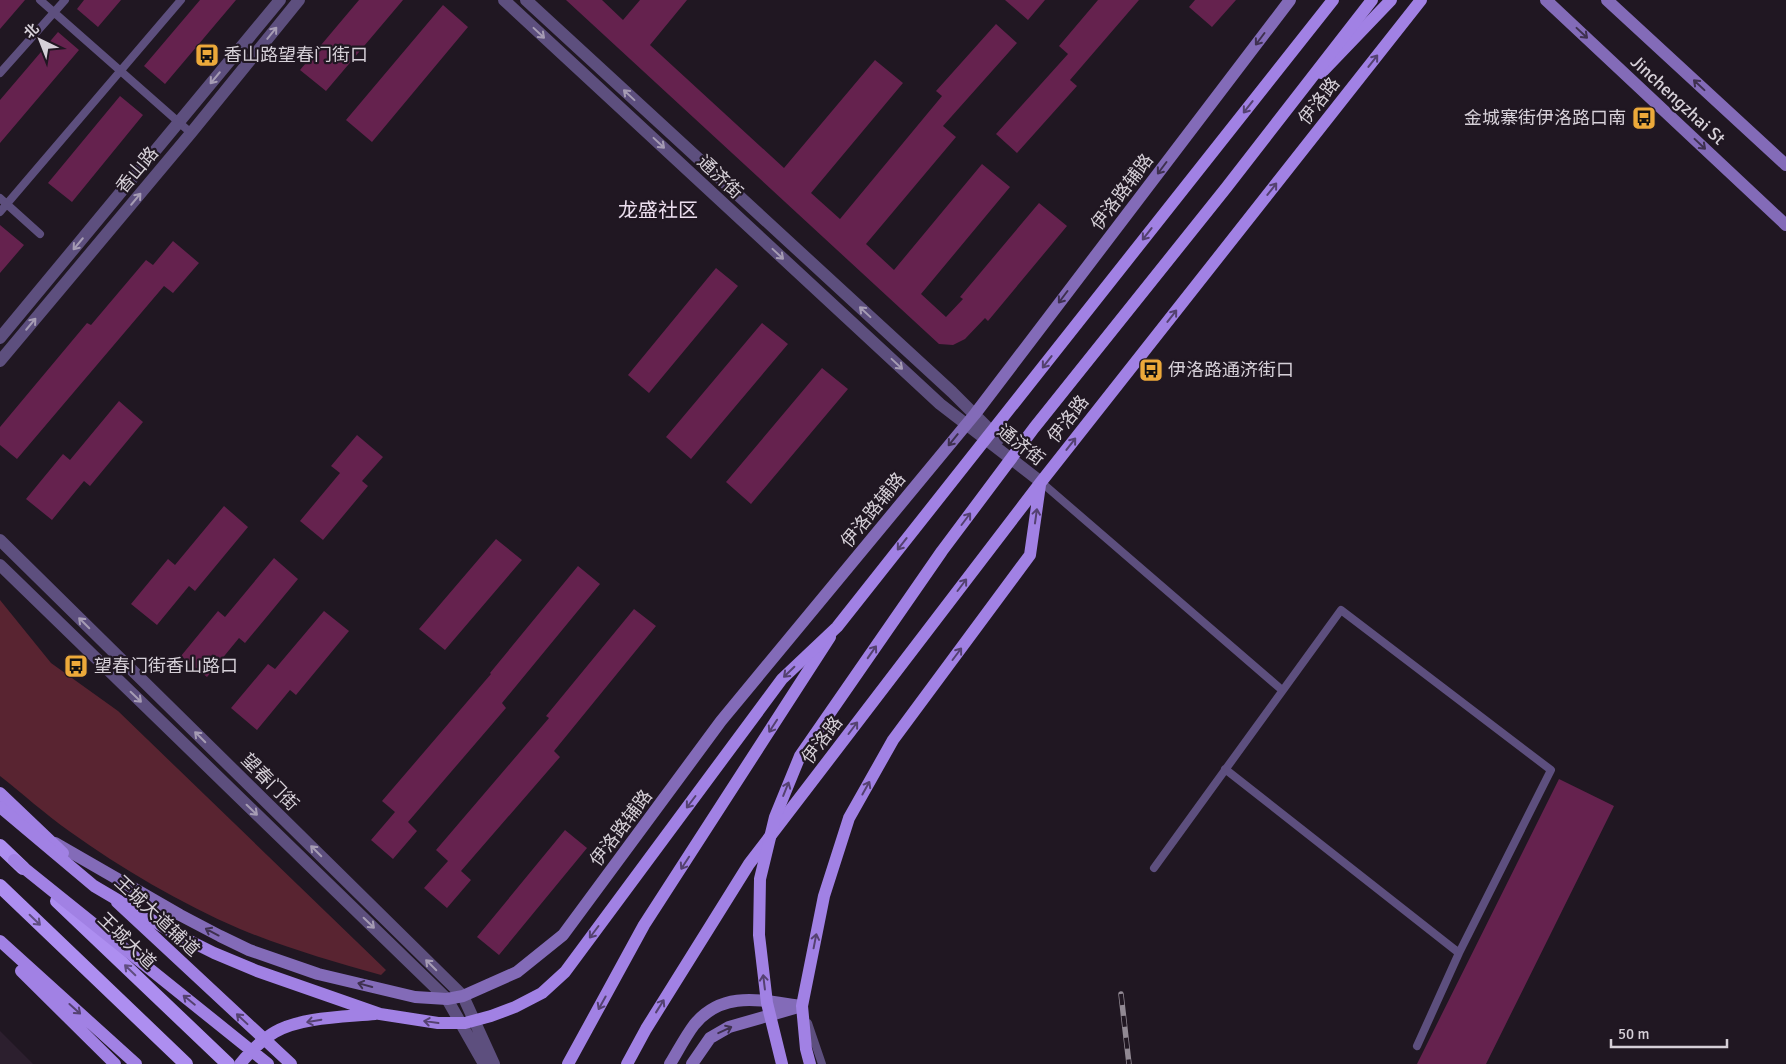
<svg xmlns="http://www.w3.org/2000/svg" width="1786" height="1064" font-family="Signika,'Noto Sans SC',sans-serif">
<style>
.built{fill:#2c1f2e}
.green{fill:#592431}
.building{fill:#65224e}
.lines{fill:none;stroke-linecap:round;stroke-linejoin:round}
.service{stroke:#5d4f7e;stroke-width:8}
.minor{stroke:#5d4f7e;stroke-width:12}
.tertiary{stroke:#5d4f7e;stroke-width:12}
.secondary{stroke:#836bb8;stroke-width:12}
.primary{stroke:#a181e4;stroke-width:12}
.trunk{stroke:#ad8ef0;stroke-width:14}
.rail-casing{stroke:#918993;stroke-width:5.5}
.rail{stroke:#201722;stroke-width:4;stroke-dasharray:11;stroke-linecap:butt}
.primary-bridge{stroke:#a181e4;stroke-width:12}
.oneway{stroke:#a69cb4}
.oneway2{stroke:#3e304f}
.oneway3{stroke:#544170}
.oneway4{stroke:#5f4d7f}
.labels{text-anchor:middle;stroke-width:4.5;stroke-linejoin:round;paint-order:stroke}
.poi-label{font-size:18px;fill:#d6d0d8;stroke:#201722;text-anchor:start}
.street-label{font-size:18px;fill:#d6d0d8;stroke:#201722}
.quarter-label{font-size:20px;fill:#eadded;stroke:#201722}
</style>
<rect width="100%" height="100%" fill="#201722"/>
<path class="built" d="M 0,1031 L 33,1064 L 0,1064 Z"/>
<path class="green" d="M 0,600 L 51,663 L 118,711 L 386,970 L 381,975 C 334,962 286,948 240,929 C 180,903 122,869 69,831 C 45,814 23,794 0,776 Z"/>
<path class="building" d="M 0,0 L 25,0 L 0,29 Z
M 84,0 L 121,0 L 98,27 L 77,9 Z
M 200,0 L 236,0 L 165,84 L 144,66 Z
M 359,0 L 403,0 L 326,91 L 300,70 Z
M 566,0 L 602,0 L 623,20 L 640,0 L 687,0 L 650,45 L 784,168 L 875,60 L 903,83 L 811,193 L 840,219 L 942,96 L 936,91 L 996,24 L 1017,43 L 943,126 L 956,137 L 866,244 L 894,270 L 982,164 L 1010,187 L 921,294 L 946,317 L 963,299 L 960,297 L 1039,203 L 1067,226 L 988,321 L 985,318 L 965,339 L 953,345 L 939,344 Z
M 1005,0 L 1045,0 L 1028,20 Z
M 1098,0 L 1139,0 L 1070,80 L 1077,86 L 1017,153 L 996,134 L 1068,54 L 1059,46 Z
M 1195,0 L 1236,0 L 1212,27 L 1189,7 Z
M 443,5 L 468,27 L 372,142 L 346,120 Z
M 58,32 L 79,50 L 0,143 L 0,100 Z
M 120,96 L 143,115 L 72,202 L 48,183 Z
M 0,225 L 24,245 L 0,273 Z
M 173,241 L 199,263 L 173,293 L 164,286 L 17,459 L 0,445 L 0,427 L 87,323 L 91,325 L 146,260 L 153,265 Z
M 716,268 L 738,286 L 649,393 L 628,375 Z
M 762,323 L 788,344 L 691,459 L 666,437 Z
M 822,368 L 848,389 L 751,504 L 726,482 Z
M 119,401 L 143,422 L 90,486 L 84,481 L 52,520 L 26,499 L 63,454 L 70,460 Z
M 357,435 L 383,457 L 362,481 L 368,486 L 323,540 L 300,521 L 340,473 L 331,466 Z
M 224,506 L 248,527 L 195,591 L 189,586 L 157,625 L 131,604 L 168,559 L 175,565 Z
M 496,539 L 522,560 L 445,650 L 419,629 Z
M 274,558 L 298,579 L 245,643 L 239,638 L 207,677 L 181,656 L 218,611 L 225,617 Z
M 578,566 L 600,584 L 502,703 L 506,708 L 408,822 L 417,831 L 393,859 L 371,840 L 395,812 L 382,801 L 491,674 L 490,673 Z
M 634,609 L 656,626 L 554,751 L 560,757 L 461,871 L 471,880 L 447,908 L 424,888 L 448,861 L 436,850 L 549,718 L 546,716 Z
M 324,611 L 349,631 L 296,695 L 290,690 L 257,730 L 231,708 L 268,664 L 275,669 Z
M 1559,779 L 1614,806 L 1486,1064 L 1417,1064 Z
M 565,830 L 587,848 L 499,955 L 477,937 Z"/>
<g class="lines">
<path class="service" d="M 40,0 L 191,133
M 0,73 L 65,0
M 0,198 L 40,234
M 0,212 L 181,0
M 1041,482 L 1282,690
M 1225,769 L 1459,953
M 1154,868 L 1341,610 L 1551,770 L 1459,953 L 1417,1046
M 808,1023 L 822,1064"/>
<path class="minor" d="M 504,0 L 940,404 L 1041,482
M 526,0 L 952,392 L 999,439
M 0,338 L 280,0
M 0,361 L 191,133 L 299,0"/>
<path class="tertiary" d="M 0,540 L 463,996 L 494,1064
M 0,565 L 447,999 L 484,1064"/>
<path class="secondary" d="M 1546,0 L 1786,225
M 1607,0 L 1786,165
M 55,843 L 180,915 L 220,936 L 249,950 L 318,974 L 415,997 L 447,999 L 463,996 L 517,972 L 563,935 L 721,721 L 975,414 L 1290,0
M 670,1064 C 678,1051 685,1037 694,1025 C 723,989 763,1001 802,1006
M 692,1064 L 710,1038 L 729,1027 L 795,1008"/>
<path class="primary" d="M 1321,73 L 1391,0
M 0,793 L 63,853
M 117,902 L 291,1064
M 0,941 L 136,1064
M 21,971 L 115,1064
M 568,1064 L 644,925 L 830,637
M 627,1064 L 646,1029 L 749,864 L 1041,482 L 1421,0
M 810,1064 L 806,1049 L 802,1006 L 824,896 L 849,818 L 893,740 L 1030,555 L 1040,485"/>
<path class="trunk" d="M 0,846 L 23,868
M 0,886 L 186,1064
M 57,901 L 228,1064"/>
<g class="rail-casing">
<path id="rail" d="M 1121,994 L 1129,1064"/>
</g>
<use href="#rail" class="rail"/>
<path class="primary-bridge" d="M 0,807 L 94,886 L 172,932 L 214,953 L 257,971 L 380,1014 L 438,1023 L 465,1023 L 491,1016 L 515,1007 L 542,993 L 565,972 L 782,679 L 837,627 L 1333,0
M 14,860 L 268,1064
M 240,1064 C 250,1052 261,1040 275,1032 C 301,1017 345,1017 375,1014
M 782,1064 L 767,1003 L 759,935 L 760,879 L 775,817 L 800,756 L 942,551 L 1034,428 L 1226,188 L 1372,0"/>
</g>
<defs><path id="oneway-shaft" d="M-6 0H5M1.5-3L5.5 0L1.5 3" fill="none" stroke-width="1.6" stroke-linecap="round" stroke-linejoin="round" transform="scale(1.25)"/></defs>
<g class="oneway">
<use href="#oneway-shaft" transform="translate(272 33) rotate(-51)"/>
<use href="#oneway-shaft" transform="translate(539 33) rotate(43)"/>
<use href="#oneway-shaft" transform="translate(215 78) rotate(130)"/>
<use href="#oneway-shaft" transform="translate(629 95) rotate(-137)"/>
<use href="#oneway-shaft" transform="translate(659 143) rotate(43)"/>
<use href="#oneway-shaft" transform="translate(136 199) rotate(-50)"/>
<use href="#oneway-shaft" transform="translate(78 244) rotate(130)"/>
<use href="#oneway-shaft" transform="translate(778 254) rotate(43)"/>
<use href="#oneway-shaft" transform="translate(865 312) rotate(-137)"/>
<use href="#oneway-shaft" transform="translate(31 324) rotate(-50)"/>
<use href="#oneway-shaft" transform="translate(897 364) rotate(43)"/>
<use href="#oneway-shaft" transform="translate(84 623) rotate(-135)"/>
<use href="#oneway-shaft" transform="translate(136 697) rotate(44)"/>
<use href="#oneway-shaft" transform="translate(200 737) rotate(-135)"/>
<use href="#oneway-shaft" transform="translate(252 810) rotate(44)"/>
<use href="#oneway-shaft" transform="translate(316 851) rotate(-135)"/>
<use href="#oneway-shaft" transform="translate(369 923) rotate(44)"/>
<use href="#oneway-shaft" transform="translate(431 965) rotate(-135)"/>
</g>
<g class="oneway2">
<use href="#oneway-shaft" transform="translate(1582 33) rotate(43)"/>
<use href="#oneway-shaft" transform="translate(1260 39) rotate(127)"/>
<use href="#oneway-shaft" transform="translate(1699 85) rotate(-137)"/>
<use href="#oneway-shaft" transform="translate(1700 144) rotate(43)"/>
<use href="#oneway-shaft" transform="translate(1162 168) rotate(127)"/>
<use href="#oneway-shaft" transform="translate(1063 297) rotate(127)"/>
<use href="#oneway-shaft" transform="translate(953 440) rotate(129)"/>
<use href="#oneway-shaft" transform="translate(212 932) rotate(-152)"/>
<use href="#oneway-shaft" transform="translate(365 985) rotate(-165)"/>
<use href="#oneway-shaft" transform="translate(725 1030) rotate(-25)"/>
</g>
<g class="oneway3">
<use href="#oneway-shaft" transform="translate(1373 61) rotate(-52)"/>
<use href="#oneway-shaft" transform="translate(1248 107) rotate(128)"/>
<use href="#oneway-shaft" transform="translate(1272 189) rotate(-52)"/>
<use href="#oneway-shaft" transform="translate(1147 234) rotate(128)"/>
<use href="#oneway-shaft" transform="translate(1172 316) rotate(-52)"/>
<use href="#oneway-shaft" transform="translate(1047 362) rotate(128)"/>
<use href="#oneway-shaft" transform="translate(1071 444) rotate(-52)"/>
<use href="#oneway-shaft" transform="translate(1036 516) rotate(-82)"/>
<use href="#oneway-shaft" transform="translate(966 519) rotate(-53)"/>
<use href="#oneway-shaft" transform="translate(902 544) rotate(128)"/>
<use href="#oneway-shaft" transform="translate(962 585) rotate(-53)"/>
<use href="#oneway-shaft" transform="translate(872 652) rotate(-55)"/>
<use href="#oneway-shaft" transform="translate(957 654) rotate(-53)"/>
<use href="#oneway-shaft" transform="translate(789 672) rotate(136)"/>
<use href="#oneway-shaft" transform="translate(773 726) rotate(123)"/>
<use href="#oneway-shaft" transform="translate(853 728) rotate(-53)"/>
<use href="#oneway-shaft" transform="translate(866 788) rotate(-61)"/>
<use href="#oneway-shaft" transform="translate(786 789) rotate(-68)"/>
<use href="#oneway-shaft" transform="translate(691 802) rotate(127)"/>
<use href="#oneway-shaft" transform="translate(685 863) rotate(123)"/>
<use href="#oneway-shaft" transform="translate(594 932) rotate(127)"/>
<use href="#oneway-shaft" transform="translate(815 941) rotate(-79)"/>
<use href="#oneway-shaft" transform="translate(764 982) rotate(-97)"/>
<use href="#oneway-shaft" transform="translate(189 1000) rotate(-141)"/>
<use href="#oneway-shaft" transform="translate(602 1003) rotate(119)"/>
<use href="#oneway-shaft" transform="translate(660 1006) rotate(-58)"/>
<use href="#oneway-shaft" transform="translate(75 1009) rotate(42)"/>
<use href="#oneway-shaft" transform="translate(242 1019) rotate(-137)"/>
<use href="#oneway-shaft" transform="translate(314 1021) rotate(170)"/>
<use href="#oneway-shaft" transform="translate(431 1022) rotate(-172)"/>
</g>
<g class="oneway4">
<use href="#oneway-shaft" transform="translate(35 920) rotate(44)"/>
<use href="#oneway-shaft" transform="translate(130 970) rotate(-136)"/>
</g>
<defs>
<g id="bus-square" transform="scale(1.25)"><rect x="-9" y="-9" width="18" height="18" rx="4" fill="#eca93a" stroke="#201722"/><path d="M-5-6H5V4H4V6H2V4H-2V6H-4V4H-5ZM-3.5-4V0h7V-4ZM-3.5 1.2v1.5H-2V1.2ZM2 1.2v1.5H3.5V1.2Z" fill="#111"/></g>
</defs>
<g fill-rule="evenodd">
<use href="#bus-square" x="207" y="55"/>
<use href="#bus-square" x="1644" y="118"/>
<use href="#bus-square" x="1151" y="370"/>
<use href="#bus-square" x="76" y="666"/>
</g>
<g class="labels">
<g class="poi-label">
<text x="224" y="61">香山路望春门街口</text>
<text x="1626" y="124" text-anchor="end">金城寨街伊洛路口南</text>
<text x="1168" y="376">伊洛路通济街口</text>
<text x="94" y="672">望春门街香山路口</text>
</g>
<g class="street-label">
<text transform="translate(1678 100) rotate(43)" y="6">Jinchengzhai St</text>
<text transform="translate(1319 101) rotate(-52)" y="6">伊洛路</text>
<text transform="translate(137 170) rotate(-50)" y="6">香山路</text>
<text transform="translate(720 177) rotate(43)" y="6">通济街</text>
<text transform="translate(1122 192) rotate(-53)" y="6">伊洛路辅路</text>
<text transform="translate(1068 419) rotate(-52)" y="6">伊洛路</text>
<text transform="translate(1021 445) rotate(38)" y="6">通济街</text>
<text transform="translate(873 510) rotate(-51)" y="6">伊洛路辅路</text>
<text transform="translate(822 740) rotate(-53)" y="6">伊洛路</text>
<text transform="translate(270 782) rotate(45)" y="6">望春门街</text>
<text transform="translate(621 828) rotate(-53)" y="6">伊洛路辅路</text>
<text transform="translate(157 916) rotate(43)" y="6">王城大道辅道</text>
<text transform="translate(127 941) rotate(44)" y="6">王城大道</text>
</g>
<g class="quarter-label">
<text x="658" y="217">龙盛社区</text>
</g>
</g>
<g transform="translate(40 40) rotate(317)" stroke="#201722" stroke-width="4" paint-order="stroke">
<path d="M0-4L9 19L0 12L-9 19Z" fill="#d6d0d8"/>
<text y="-8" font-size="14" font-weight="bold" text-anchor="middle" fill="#d6d0d8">北</text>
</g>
<path d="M1611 1039v8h116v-8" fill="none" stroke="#d6d0d8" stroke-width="2.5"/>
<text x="1618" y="1039" font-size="15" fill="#d6d0d8" stroke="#201722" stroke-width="4" paint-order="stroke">50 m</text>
</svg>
